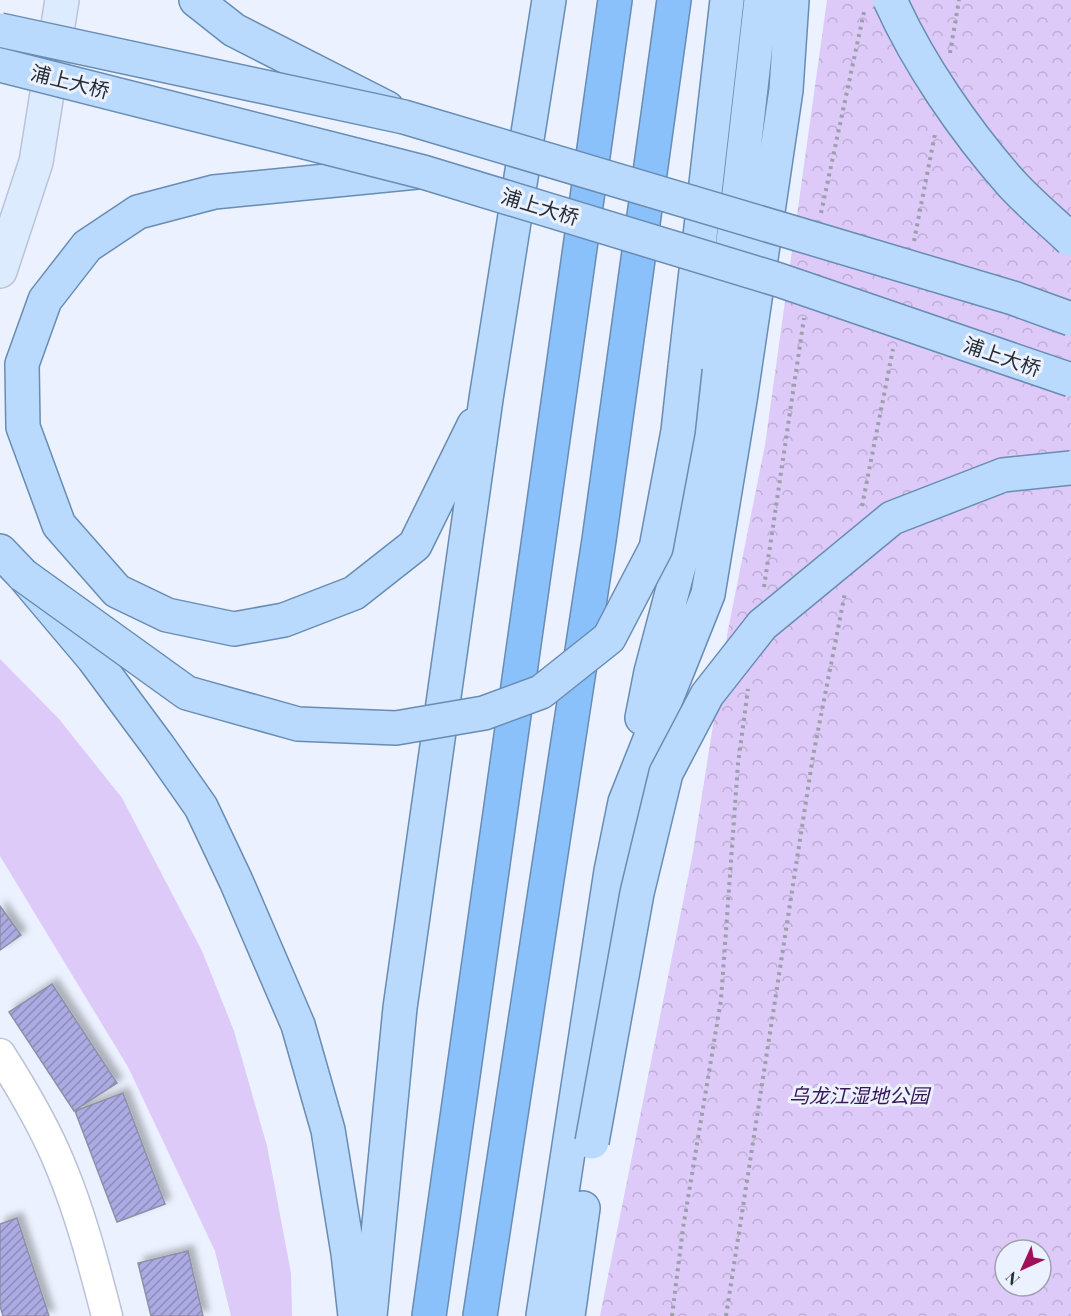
<svg xmlns="http://www.w3.org/2000/svg" width="1071" height="1316" font-family="'Playfair Display','Noto Sans SC',serif">
<style>
.grass{fill:#ddcaf8}
.forest{fill:url(#forest-crowns);fill-rule:evenodd}
.building{fill:url(#building-hatch);stroke:#8f8fa5;stroke-width:1.5;filter:url(#shadow)}
.lines{fill:none;stroke-linecap:round;stroke-linejoin:round}
.street-casing{stroke:#bac3d9;stroke-width:33}
.secondary-casing{stroke:#bac3d9;stroke-width:36}
.primary-casing{stroke:#688cb4;stroke-width:36}
.highway-casing{stroke:#688cb4;stroke-width:36}
.path{stroke:#9ba0ab;stroke-width:4;stroke-dasharray:3 4.5;stroke-linecap:butt}
.street{stroke:#fff;stroke-width:30}
.secondary{stroke:#dcecfe;stroke-width:33}
.primary{stroke:#b9dafc;stroke-width:33}
.highway{stroke:#8bc1fa;stroke-width:33}
.primary-bridge-casing{stroke:#688cb4;stroke-width:36;stroke-linecap:butt}
.primary-bridge{stroke:#b9dafc;stroke-width:33}
.labels{text-anchor:middle;stroke-width:6;stroke-linejoin:round;paint-order:stroke}
.street-label{font-size:20px;fill:#272b33;stroke:#ebf1fe}
.park-label{font-size:20px;font-style:italic;fill:#391757;stroke:#ebf1fe}
</style>
<defs>
<pattern id="forest-crowns" width="20" height="18" patternUnits="userSpaceOnUse" patternTransform="scale(1.5)"><rect width="20" height="18" fill="#ddcaf8"/><path d="M2 6a3 3 0 1 1 6 0M12 15a3 3 0 1 1 6 0" fill="none" stroke="#beaed5"/></pattern>
<pattern id="building-hatch" width="6" height="6" patternUnits="userSpaceOnUse" patternTransform="scale(1.5)"><rect width="6" height="6" fill="#acaae3"/><path d="M-1 1l2-2M0 6l6-6M5 7l2-2" fill="none" stroke="#8c8bb9"/></pattern>
<filter id="shadow"><feDropShadow dx="5.5" dy="-5.5" stdDeviation="3" flood-color="#0004"/></filter>
</defs>
<rect width="100%" height="100%" fill="#ebf1fe"/>
<path class="grass" d="M 0,659 L 59,719 L 122,798 L 202,951 L 234,1031 L 267,1146 L 291,1273 L 292,1316 L 231,1316 L 215,1251 L 128,1067 L 0,856 Z"/>
<path class="forest" d="M 827,0 L 1071,0 L 1071,1316 L 600,1316 L 693,852 L 728,630 L 765,445 ZM 1005,1250 L 1041,1250 L 1041,1286 L 1005,1286 Z"/>
<path class="building" d="M 0,906 L 21,935 L 0,950 Z
M 52,984 L 117,1083 L 74,1111 L 9,1012 Z
M 123,1093 L 165,1204 L 117,1222 L 75,1111 Z
M 17,1218 L 49,1316 L 3,1316 L 0,1306 L 0,1224 Z
M 188,1251 L 203,1316 L 151,1316 L 138,1263 Z"/>
<g class="lines">
<g class="street-casing">
<path id="street" d="M 0,1054 C 23,1090 45,1127 61,1167 C 81,1215 94,1266 107,1316"/>
</g>
<g class="secondary-casing">
<path id="secondary" d="M 0,271 L 36,162 L 62,0"/>
</g>
<g class="primary-casing">
<path id="primary" d="M 196,0 L 234,30 L 387,108
M 417,172 L 214,192 L 138,212 L 87,246 L 45,300 L 22,364 L 23,427 L 59,525 L 117,591 L 167,615 L 234,629 L 284,620 L 354,593 L 415,545 L 474,425
M 685,367 L 727,0
M 0,551 L 23,575 L 93,658 L 159,747 L 201,807 L 236,881 L 298,1025 L 328,1130 L 348,1253 L 355,1316
M 642,718 L 651,672 L 704,471 L 738,202 L 761,0
M 370,1316 L 400,1008 L 486,399 L 549,0
M 543,1316 L 611,871 L 625,802 L 708,594 L 740,400 L 786,90 L 792,0
M 568,1316 L 583,1208"/>
</g>
<g class="highway-casing">
<path id="highway" d="M 429,1316 L 615,0
M 480,1316 L 599,540 L 674,0"/>
</g>
<path class="path" d="M 950,53 L 959,0
M 821,213 L 864,12
M 914,241 L 935,134
M 862,506 L 893,349
M 764,587 L 804,318
M 672,1316 L 683,1228 L 721,1000 L 738,764 L 748,689
M 726,1316 L 813,756 L 845,593"/>
<use href="#street" class="street"/>
<use href="#secondary" class="secondary"/>
<use href="#primary" class="primary"/>
<use href="#highway" class="highway"/>
<g class="primary-bridge-casing">
<path id="primary-bridge" d="M 890,0 C 918,63 965,131 1011,183 C 1029,203 1051,221 1071,240
M 0,30 L 404,117 L 1013,298 L 1071,319
M 0,65 L 423,172 L 779,280 L 1071,380
M 23,575 L 187,693 L 298,724 L 396,728 L 484,713 L 541,692 L 609,638 L 656,548 L 678,431 L 685,367
M 592,1142 L 637,893 L 666,773 L 707,695 L 762,625 L 892,518 L 1003,475 L 1071,468"/>
</g>
<use href="#primary-bridge" class="primary-bridge"/>
</g>
<g class="labels">
<g class="street-label">
<text transform="translate(70 82) rotate(14)" y="7">浦上大桥</text>
<text transform="translate(540 207) rotate(17)" y="7">浦上大桥</text>
<text transform="translate(1002 357) rotate(19)" y="7">浦上大桥</text>
</g>
<g class="park-label">
<text x="859" y="1103">乌龙江湿地公园</text>
</g>
</g>
<g transform="translate(1023 1268) rotate(225)"><circle r="28" fill="#ebf1fe" stroke="#9da2ad" stroke-width="1.5"/>
<path d="M0-4.5L10 22L0 15L-10 22Z" fill="#a01058"/>
<text y="-9" font-size="16" font-weight="bold" text-anchor="middle" fill="#272b33">N</text>
</g>
</svg>
